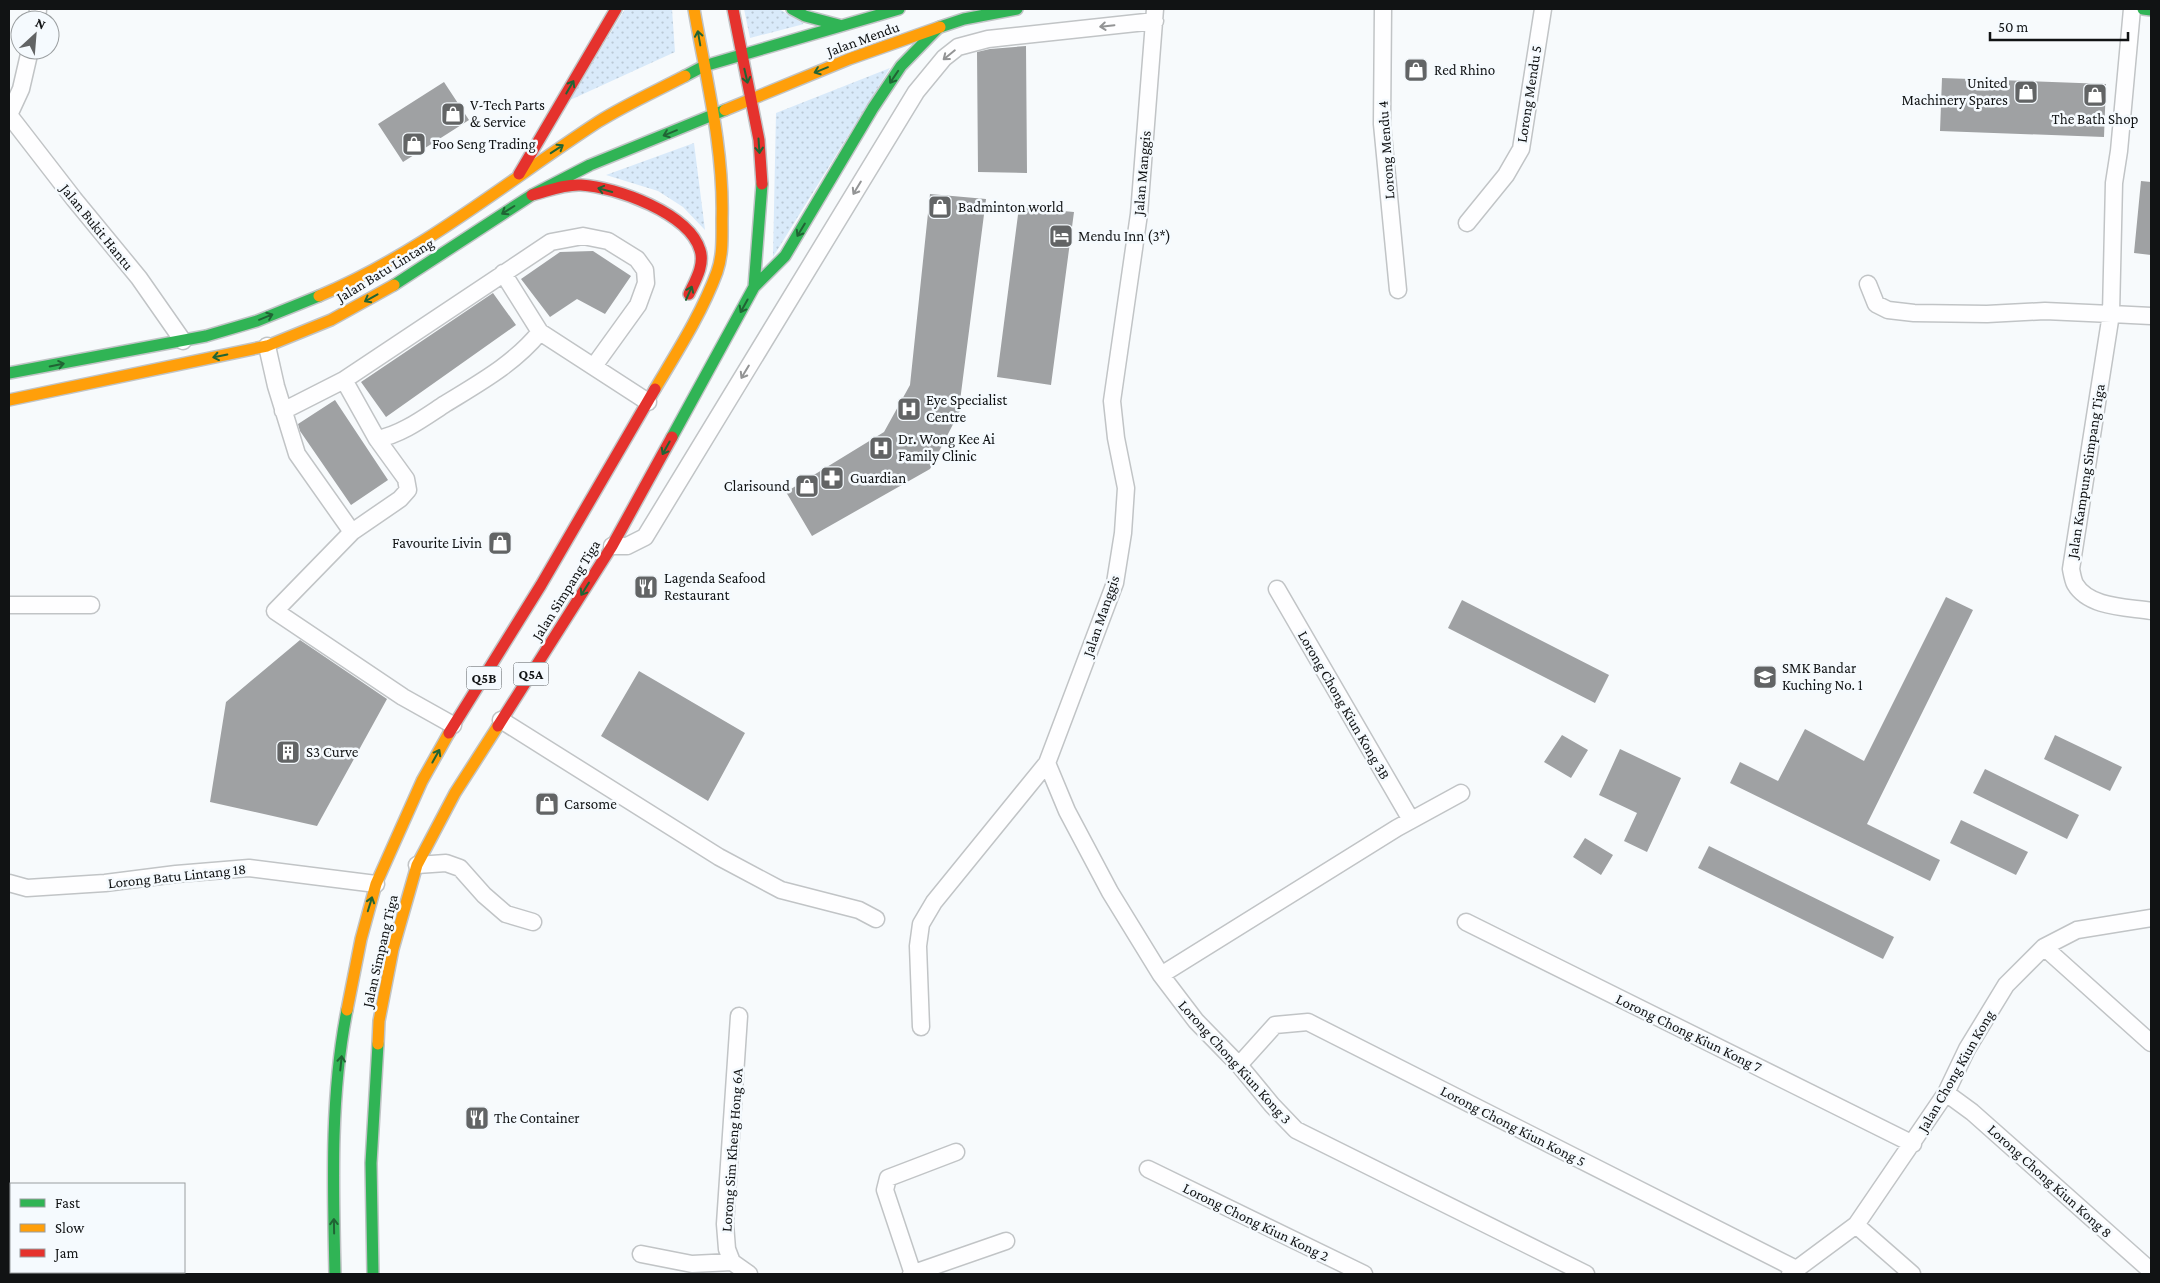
<svg xmlns="http://www.w3.org/2000/svg" width="2160" height="1283" font-family="'Crimson Pro',serif">
<style>
.grass{fill:url(#grass-dots)}
.building{fill:#9fa1a3}
.lines{fill:none;stroke-linecap:round;stroke-linejoin:round}
.street-casing{stroke:#c1c4c6;stroke-width:19}
.fast-casing{stroke:#c1c4c6;stroke-width:14}
.slow-casing{stroke:#c1c4c6;stroke-width:14}
.jam-casing{stroke:#c1c4c6;stroke-width:14}
.street{stroke:#fefeff;stroke-width:16}
.fast{stroke:#30b455;stroke-width:11}
.slow{stroke:#ff9f0a;stroke-width:11}
.jam{stroke:#e5322d;stroke-width:11}
.oneway{stroke:#939495}
.oneway2{stroke:#206434}
.labels{text-anchor:middle;stroke-width:5;stroke-linejoin:round;paint-order:stroke}
.shield{fill:#f5fafe;stroke:#55585a;stroke-width:1}
.shield-label{font-size:14px;font-weight:bold;fill:#111314}
.street-label{font-size:15px;fill:#111314;stroke:#f5fafe}
.poi-label{font-size:15px;fill:#111314;stroke:#f5fafe;text-anchor:start}
</style>
<defs>
<pattern id="grass-dots" width="8" height="8" patternUnits="userSpaceOnUse" patternTransform="scale(1.25)"><rect width="8" height="8" fill="#d9eafa"/><path d="M2 2h.1M6 6h.1" fill="none" stroke="#b9c8d5" stroke-width="1.8" stroke-linecap="round"/></pattern>
</defs>
<rect width="100%" height="100%" fill="#f7fafc"/>
<path class="grass" d="M 625,9 L 672,9 L 675,52 L 570,100 Z
M 744,9 L 779,9 L 804,24 L 750,38 Z
M 890,68 L 773,257 L 776,113 Z
M 694,143 L 705,230 L 683,207 L 658,191 L 606,175 Z"/>
<path class="building" d="M 1026,46 L 1027,173 L 978,172 L 977,52 L 990,49 Z
M 1942,78 L 2106,84 L 2104,137 L 1940,131 Z
M 444,82 L 469,120 L 403,162 L 378,124 Z
M 2141,181 L 2151,182 L 2151,255 L 2134,253 Z
M 930,194 L 986,199 L 960,401 L 965,401 L 930,469 L 812,536 L 786,492 L 884,432 L 910,385 Z
M 1019,207 L 1074,212 L 1051,385 L 997,377 Z
M 593,251 L 631,276 L 605,314 L 577,299 L 550,317 L 521,279 L 560,252 Z
M 493,293 L 516,325 L 386,417 L 361,382 Z
M 335,400 L 388,480 L 351,505 L 300,431 L 298,424 Z
M 1946,597 L 1973,610 L 1867,824 L 1940,860 L 1930,881 L 1730,783 L 1740,762 L 1778,781 L 1805,729 L 1864,761 Z
M 1462,600 L 1609,675 L 1595,703 L 1448,628 Z
M 300,640 L 387,699 L 317,826 L 210,802 L 226,702 Z
M 639,671 L 745,733 L 708,801 L 601,736 Z
M 1562,735 L 1588,750 L 1571,778 L 1544,762 Z
M 2055,735 L 2122,767 L 2110,791 L 2044,759 Z
M 1620,749 L 1681,778 L 1647,852 L 1624,841 L 1637,813 L 1599,795 Z
M 1985,769 L 2079,815 L 2067,839 L 1973,793 Z
M 1961,820 L 2028,852 L 2016,875 L 1950,843 Z
M 1585,838 L 1613,855 L 1601,875 L 1573,857 Z
M 1709,846 L 1894,937 L 1883,959 L 1698,868 Z"/>
<g class="lines">
<g class="street-casing">
<path id="street" d="M 1383,9 L 1382,124 L 1398,290
M 37,20 L 38,9
M 30,50 L 21,89 L 9,115 L 74,199 L 139,278 L 183,341
M 1467,223 L 1506,175 L 1521,149 L 1543,9
M 503,273 L 540,332 L 648,402
M 1868,284 L 1876,304 L 1888,310 L 1914,313 L 1987,314 L 2045,311 L 2111,314 L 2114,183 L 2119,151 L 2132,9
M 2151,316 L 2111,314 L 2071,569 C 2072,574 2073,580 2075,584 C 2089,608 2127,607 2151,611
M 267,346 L 276,386 L 297,454 L 352,532 L 275,611 L 403,697 L 453,725
M 344,380 L 377,439 C 401,435 425,417 445,404 C 479,383 514,364 540,332
M 283,411 L 344,380 L 551,242 L 583,236 L 608,241 L 637,259 L 645,270 L 646,283 L 638,305 L 594,366
M 352,532 L 400,499 L 408,490 L 406,479 L 377,439
M 612,546 L 627,546 L 645,537 L 916,92 L 944,58 L 958,47 L 988,39 L 1155,21
M 1277,589 L 1411,820
M 9,605 L 91,605
M 501,720 L 719,857 L 781,890 L 859,910 L 876,919
M 1047,763 L 1067,811 L 1110,892 L 1161,975 L 1196,1021 L 1239,1065 L 1272,1105 L 1296,1130 L 1586,1274
M 417,865 L 446,863 L 460,868 L 484,895 L 506,914 L 533,922
M 9,883 L 27,888 L 105,883 L 176,874 L 249,868 L 376,884
M 1466,922 L 1913,1144
M 2044,947 L 2151,1043
M 1161,975 L 1397,828 L 1461,793
M 739,1016 L 725,1224 L 727,1249 L 732,1262 L 749,1274
M 921,1027 L 918,946 L 921,924 L 934,902 L 1047,763 L 1115,583 L 1123,533 L 1126,488 L 1116,438 L 1112,401 L 1139,214 L 1155,9
M 1239,1065 L 1275,1025 L 1308,1022 L 1796,1269
M 1946,1093 L 1972,1112 L 2151,1271
M 1148,1169 L 1364,1274
M 1856,1225 L 1912,1274
M 641,1254 L 692,1264 L 732,1262
M 911,1274 L 1006,1241
M 913,1274 L 885,1190 L 888,1178 L 956,1152
M 1790,1274 L 1856,1225 L 1946,1093 L 1967,1049 L 2006,985 L 2044,947 L 2077,930 L 2151,918"/>
</g>
<g class="fast-casing">
<path id="fast" d="M 792,9 L 805,16 L 839,25
M 2143,9 L 2151,10
M 940,27 L 964,19 L 1017,9
M 685,76 L 704,66 L 899,9
M 394,285 L 532,195 L 590,165 L 725,110
M 754,287 L 785,256 L 873,108 L 901,66 L 938,28
M 9,373 L 206,336 L 257,321 L 319,296
M 672,437 L 754,287 L 762,184
M 335,1274 C 333,1186 330,1096 347,1010
M 373,1274 L 371,1163 L 378,1044"/>
</g>
<g class="slow-casing">
<path id="slow" d="M 725,110 L 849,59 L 940,27
M 319,296 C 420,254 506,182 598,122 C 625,105 656,91 685,76
M 655,389 C 677,352 702,313 717,272 C 723,255 722,237 722,219 C 724,148 706,79 694,9
M 9,400 L 267,346 L 331,320 L 394,285
M 347,1010 L 361,939 L 376,884 L 422,781 L 449,733
M 378,1044 L 379,1021 L 393,949 L 417,865 L 455,793 L 498,726"/>
</g>
<g class="jam-casing">
<path id="jam" d="M 733,9 L 759,140 L 762,184
M 519,174 L 616,9
M 532,195 C 548,191 564,184 581,185 C 616,187 689,213 700,250 C 705,265 695,281 689,294
M 498,726 L 612,546 L 672,437
M 449,733 L 541,585 L 655,389"/>
</g>
<use href="#street" class="street"/>
<use href="#fast" class="fast"/>
<use href="#slow" class="slow"/>
<use href="#jam" class="jam"/>
</g>
<defs><path id="oneway-shaft" d="M-6 0H5M1.5-3L5.5 0L1.5 3" fill="none" stroke-width="1.6" stroke-linecap="round" stroke-linejoin="round" transform="scale(1.25)"/></defs>
<g class="oneway">
<use href="#oneway-shaft" transform="translate(1107 26) rotate(174)"/>
<use href="#oneway-shaft" transform="translate(949 55) rotate(141)"/>
<use href="#oneway-shaft" transform="translate(857 188) rotate(121)"/>
<use href="#oneway-shaft" transform="translate(745 372) rotate(121)"/>
</g>
<g class="oneway2">
<use href="#oneway-shaft" transform="translate(699 38) rotate(-100)"/>
<use href="#oneway-shaft" transform="translate(821 70) rotate(158)"/>
<use href="#oneway-shaft" transform="translate(746 76) rotate(77)"/>
<use href="#oneway-shaft" transform="translate(894 77) rotate(124)"/>
<use href="#oneway-shaft" transform="translate(570 87) rotate(-60)"/>
<use href="#oneway-shaft" transform="translate(670 133) rotate(158)"/>
<use href="#oneway-shaft" transform="translate(759 146) rotate(86)"/>
<use href="#oneway-shaft" transform="translate(557 149) rotate(-33)"/>
<use href="#oneway-shaft" transform="translate(605 190) rotate(-165)"/>
<use href="#oneway-shaft" transform="translate(508 210) rotate(148)"/>
<use href="#oneway-shaft" transform="translate(801 230) rotate(121)"/>
<use href="#oneway-shaft" transform="translate(689 293) rotate(-66)"/>
<use href="#oneway-shaft" transform="translate(371 298) rotate(151)"/>
<use href="#oneway-shaft" transform="translate(744 306) rotate(119)"/>
<use href="#oneway-shaft" transform="translate(266 317) rotate(-22)"/>
<use href="#oneway-shaft" transform="translate(220 356) rotate(168)"/>
<use href="#oneway-shaft" transform="translate(57 365) rotate(-11)"/>
<use href="#oneway-shaft" transform="translate(666 448) rotate(119)"/>
<use href="#oneway-shaft" transform="translate(585 589) rotate(122)"/>
<use href="#oneway-shaft" transform="translate(436 756) rotate(-61)"/>
<use href="#oneway-shaft" transform="translate(370 904) rotate(-73)"/>
<use href="#oneway-shaft" transform="translate(341 1063) rotate(-84)"/>
<use href="#oneway-shaft" transform="translate(334 1226) rotate(-91)"/>
</g>
<defs>
<g id="shop-square" transform="scale(1.25)"><rect x="-9" y="-9" width="18" height="18" rx="4" fill="#626465" stroke="#f5fafe"/><path d="M-5-2.5h2.3a2.7 3.5 0 0 1 5.4 0H5L5.5 6h-11ZM-1.5-2.5h3a1.5 2.3 0 0 0-3 0Z" fill="#fff"/></g>
<g id="hotel-square" transform="scale(1.25)"><rect x="-9" y="-9" width="18" height="18" rx="4" fill="#626465" stroke="#f5fafe"/><path d="M-6-4.5h1.5V1H6V5H4.5V3h-9V5H-6ZM-4 0a1.8 1.8 0 1 1 3.6 0ZM.5 0V-2.5h3Q6-2.5 6 0Z" fill="#fff"/></g>
<g id="hospital-square" transform="scale(1.25)"><rect x="-9" y="-9" width="18" height="18" rx="4" fill="#626465" stroke="#f5fafe"/><path d="M-5-5h3v3.5h4V-5h3V5h-3V1.5h-4V5h-3Z" fill="#fff"/></g>
<g id="pharmacy-square" transform="scale(1.25)"><rect x="-9" y="-9" width="18" height="18" rx="4" fill="#626465" stroke="#f5fafe"/><path d="M-2-6h4v4h4v4h-4v4h-4v-4h-4v-4h4Z" fill="#fff"/></g>
<g id="restaurant-square" transform="scale(1.25)"><rect x="-9" y="-9" width="18" height="18" rx="4" fill="#626465" stroke="#f5fafe"/><path d="M-5-6h1v4h1v-4h1v4h1v-4h1v5L-1.5 .5V6h-2V.5L-5-1ZM5-6V6H3V1.5H1.5Q1.5-4 5-6Z" fill="#fff"/></g>
<g id="school-square" transform="scale(1.25)"><rect x="-9" y="-9" width="18" height="18" rx="4" fill="#626465" stroke="#f5fafe"/><path d="M0-5L7-2L0 1L-7-2ZM-4 1L0 2.5L4 1V4Q0 6-4 4Z" fill="#fff"/></g>
<g id="building-square" transform="scale(1.25)"><rect x="-9" y="-9" width="18" height="18" rx="4" fill="#626465" stroke="#f5fafe"/><path d="M-4-6H4V6H1V3H-1V6H-4ZM-2.5-4.3h1.7v1.8h-1.7ZM.8-4.3h1.7v1.8H.8ZM-2.5-1h1.7V.8h-1.7ZM.8-1h1.7V.8H.8Z" fill="#fff"/></g>
</defs>
<g fill-rule="evenodd">
<use href="#shop-square" x="1416" y="70"/>
<use href="#shop-square" x="2026" y="92"/>
<use href="#shop-square" x="2095" y="95"/>
<use href="#shop-square" x="453" y="114"/>
<use href="#shop-square" x="414" y="144"/>
<use href="#shop-square" x="940" y="207"/>
<use href="#hotel-square" x="1061" y="236"/>
<use href="#hospital-square" x="909" y="409"/>
<use href="#hospital-square" x="881" y="448"/>
<use href="#pharmacy-square" x="832" y="478"/>
<use href="#shop-square" x="807" y="486"/>
<use href="#shop-square" x="500" y="543"/>
<use href="#restaurant-square" x="646" y="587"/>
<use href="#school-square" x="1765" y="677"/>
<use href="#building-square" x="288" y="752"/>
<use href="#shop-square" x="547" y="804"/>
<use href="#restaurant-square" x="477" y="1118"/>
</g>
<g class="labels">
<g class="shield">
<rect x="513.5" y="662.5" width="35" height="23" rx="4"/>
<rect x="466.5" y="666.5" width="35" height="23" rx="4"/>
</g>
<g class="shield-label">
<text x="531" y="679">Q5A</text>
<text x="484" y="683">Q5B</text>
</g>
<g class="street-label">
<text transform="translate(863 39) rotate(-20)" y="5">Jalan Mendu</text>
<text transform="translate(1529 94) rotate(-81)" y="5">Lorong Mendu 5</text>
<text transform="translate(1386 150) rotate(-94)" y="5">Lorong Mendu 4</text>
<text transform="translate(1142 173) rotate(-85)" y="5">Jalan Manggis</text>
<text transform="translate(97 227) rotate(51)" y="5">Jalan Bukit Hantu</text>
<text transform="translate(385 270) rotate(-31)" y="5">Jalan Batu Lintang</text>
<text transform="translate(2086 471) rotate(-81)" y="5">Jalan Kampung Simpang Tiga</text>
<text transform="translate(566 590) rotate(-58)" y="5">Jalan Simpang Tiga</text>
<text transform="translate(1101 616) rotate(-71)" y="5">Jalan Manggis</text>
<text transform="translate(1344 705) rotate(60)" y="5">Lorong Chong Kiun Kong 3B</text>
<text transform="translate(177 876) rotate(-6)" y="5">Lorong Batu Lintang 18</text>
<text transform="translate(380 951) rotate(-77)" y="5">Jalan Simpang Tiga</text>
<text transform="translate(1689 1033) rotate(26)" y="5">Lorong Chong Kiun Kong 7</text>
<text transform="translate(1235 1062) rotate(48)" y="5">Lorong Chong Kiun Kong 3</text>
<text transform="translate(1956 1071) rotate(-60)" y="5">Jalan Chong Kiun Kong</text>
<text transform="translate(1513 1126) rotate(27)" y="5">Lorong Chong Kiun Kong 5</text>
<text transform="translate(732 1150) rotate(-86)" y="5">Lorong Sim Kheng Hong 6A</text>
<text transform="translate(2050 1181) rotate(42)" y="5">Lorong Chong Kiun Kong 8</text>
<text transform="translate(1256 1222) rotate(26)" y="5">Lorong Chong Kiun Kong 2</text>
</g>
<g class="poi-label">
<text x="1434" y="75">Red Rhino</text>
<text x="2008" y="88" text-anchor="end">United<tspan x="2008" dy="17">Machinery Spares</tspan></text>
<text x="470" y="110">V-Tech Parts<tspan x="470" dy="17">&amp; Service</tspan></text>
<text x="2095" y="124" text-anchor="middle">The Bath Shop</text>
<text x="432" y="149">Foo Seng Trading</text>
<text x="958" y="212">Badminton world</text>
<text x="1078" y="241">Mendu Inn (3*)</text>
<text x="926" y="405">Eye Specialist<tspan x="926" dy="17">Centre</tspan></text>
<text x="898" y="444">Dr. Wong Kee Ai<tspan x="898" dy="17">Family Clinic</tspan></text>
<text x="850" y="483">Guardian</text>
<text x="790" y="491" text-anchor="end">Clarisound</text>
<text x="482" y="548" text-anchor="end">Favourite Livin</text>
<text x="664" y="583">Lagenda Seafood<tspan x="664" dy="17">Restaurant</tspan></text>
<text x="1782" y="673">SMK Bandar<tspan x="1782" dy="17">Kuching No. 1</tspan></text>
<text x="306" y="757">S3 Curve</text>
<text x="564" y="809">Carsome</text>
<text x="494" y="1123">The Container</text>
</g>
</g>
<rect width="2160" height="1283" fill="none" stroke="#111314" stroke-width="20"/>
<rect x="10" y="1183" width="175" height="90" fill="#f5fafe" stroke="#9a9ea0"/>
<rect x="20" y="1199" width="25" height="8" fill="#30b455" stroke="#9a9ea0"/>
<text x="55" y="1208" font-size="15" fill="#111314">Fast</text>
<rect x="20" y="1224" width="25" height="8" fill="#ff9f0a" stroke="#9a9ea0"/>
<text x="55" y="1233" font-size="15" fill="#111314">Slow</text>
<rect x="20" y="1249" width="25" height="8" fill="#e5322d" stroke="#9a9ea0"/>
<text x="55" y="1258" font-size="15" fill="#111314">Jam</text>
<g transform="translate(35 35) rotate(26)"><circle r="24" fill="#f5fafe" stroke="#9a9ea0"/>
<path d="M0-4L9 19L0 12L-9 19Z" fill="#626465"/>
<text y="-8" font-size="14" font-weight="bold" text-anchor="middle" fill="#111314">N</text>
</g>
<path d="M1990 32v8h138v-8" fill="none" stroke="#111314" stroke-width="2.5"/>
<text x="1998" y="32" font-size="15" fill="#111314" stroke="#f5fafe" stroke-width="4" paint-order="stroke">50 m</text>
</svg>
